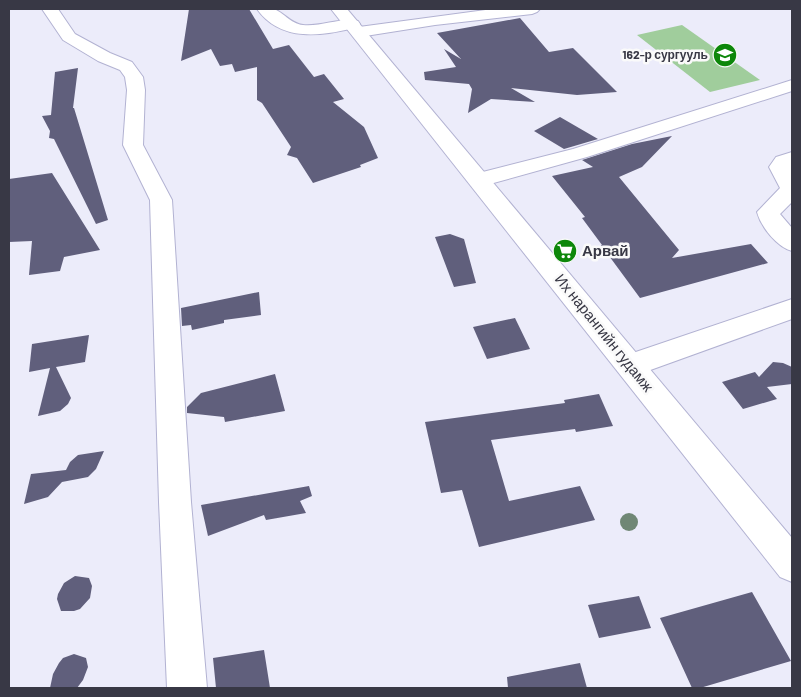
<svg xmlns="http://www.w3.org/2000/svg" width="801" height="697" font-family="Barlow,sans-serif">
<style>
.green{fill:#a0cd9c}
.building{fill:#605f7c}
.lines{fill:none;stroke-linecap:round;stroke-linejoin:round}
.street-casing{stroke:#b2b2d2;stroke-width:2}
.secondary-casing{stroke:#b2b2d2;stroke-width:2}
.street{fill:#fff;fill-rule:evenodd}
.secondary{fill:#fff;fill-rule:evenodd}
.tree{fill:#708775}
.labels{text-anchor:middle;stroke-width:5;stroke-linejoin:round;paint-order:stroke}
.far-poi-label{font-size:12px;font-weight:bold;fill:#383845;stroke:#fafafa;text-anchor:end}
.poi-label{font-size:15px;font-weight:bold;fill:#383845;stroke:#fafafa;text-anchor:start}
.street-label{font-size:15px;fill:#383845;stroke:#fafafa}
</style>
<rect width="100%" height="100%" fill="#ececfa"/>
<path class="green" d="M 682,25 L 760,80 L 710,92 L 637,35 Z"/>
<path class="building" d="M 189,9 L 249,9 L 273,49 L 289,45 L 314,77 L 324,74 L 344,99 L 333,102 L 364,127 L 378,158 L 360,165 L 361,167 L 313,183 L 297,158 L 287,155 L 291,147 L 262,103 L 257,100 L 257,67 L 235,72 L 232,64 L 220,66 L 211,49 L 181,61 Z
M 520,18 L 549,52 L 573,48 L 617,92 L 577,95 L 511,88 L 535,102 L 491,99 L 468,113 L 472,89 L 469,84 L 425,80 L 424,72 L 456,67 L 444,49 L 461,59 L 437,33 Z
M 78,68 L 73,108 L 74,108 L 108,220 L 96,224 L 54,139 L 49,138 L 50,131 L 42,116 L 51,115 L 55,72 Z
M 560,117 L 598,139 L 564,149 L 534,131 Z
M 672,136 L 642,167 L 619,177 L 679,250 L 672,258 L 751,244 L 768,263 L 640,298 L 601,245 L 602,245 L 582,218 L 585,217 L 552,176 L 593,167 L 582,160 L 632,144 Z
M 52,173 L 100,250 L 64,257 L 60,271 L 29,275 L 32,241 L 9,242 L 9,179 Z
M 450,234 L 464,239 L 476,283 L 454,287 L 435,237 Z
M 259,292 L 261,315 L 224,320 L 224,323 L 192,330 L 191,325 L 182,326 L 181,308 Z
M 515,318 L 530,349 L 487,359 L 473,327 Z
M 89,335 L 85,362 L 56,367 L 71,398 L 68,404 L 60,411 L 38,416 L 50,368 L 29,372 L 32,344 Z
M 773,362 L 783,363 L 792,367 L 792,384 L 767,387 L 777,399 L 743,409 L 722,382 L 755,372 L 759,377 Z
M 275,374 L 285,411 L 225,422 L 224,417 L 187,413 L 187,407 L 201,393 Z
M 599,394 L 613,426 L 576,432 L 575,429 L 491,440 L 509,501 L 580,486 L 595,520 L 479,547 L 462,490 L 441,493 L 425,422 L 565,403 L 564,400 Z
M 104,451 L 96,469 L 88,477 L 62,482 L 48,497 L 24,504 L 31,474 L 66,470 L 70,462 L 78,455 Z
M 309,486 L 312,496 L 300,501 L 306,513 L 266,520 L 264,515 L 208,536 L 201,505 Z
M 75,576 L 89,578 L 92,586 L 90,598 L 80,609 L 74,611 L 61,611 L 57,599 L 58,594 L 64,583 Z
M 752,592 L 791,661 L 700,688 L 692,688 L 660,618 Z
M 639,596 L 651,628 L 599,638 L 588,605 Z
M 264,650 L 270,688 L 216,688 L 213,658 Z
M 74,654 L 86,658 L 88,667 L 83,680 L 77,688 L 50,688 L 53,674 L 59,663 L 63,658 Z
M 580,663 L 587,688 L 508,688 L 507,677 Z"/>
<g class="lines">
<g class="street-casing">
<path id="street" d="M 42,9 L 58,9 L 75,34 L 110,53 L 132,62 L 143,77 L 145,90 L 143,145 L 172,200 L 191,502 L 207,688 L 167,688 L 159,502 L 150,200 L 123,145 L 127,90 L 125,77 L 120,70 L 98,61 L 63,40 Z
M 257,9 C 262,9 268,8 273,9 C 283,11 290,24 303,25 C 321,27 342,17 358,21 L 360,24 L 358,27 C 323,36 281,43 257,9 Z
M 493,9 L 540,9 L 537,12 L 532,14 L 435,25 L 359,37 L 353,35 L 351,32 L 353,29 L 359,27 Z
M 792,80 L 792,91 L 587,157 L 479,187 L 471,185 L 468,180 L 471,175 L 573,149 Z
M 792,152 L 792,166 L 791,167 L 792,170 L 792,202 L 780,214 L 792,228 L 792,251 C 777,247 761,227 757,212 L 780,188 L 769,167 L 776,157 Z
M 792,299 L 792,319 L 631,377 L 621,373 L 617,365 L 621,357 Z"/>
</g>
<g class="secondary-casing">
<path id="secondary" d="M 331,9 L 347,9 L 792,538 L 792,582 L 780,577 Z"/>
</g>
<use href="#street" class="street"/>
<use href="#secondary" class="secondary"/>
</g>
<circle class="tree" cx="629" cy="522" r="9"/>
<defs>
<g id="school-disc" transform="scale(1.25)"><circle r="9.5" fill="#0d870a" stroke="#fafafa"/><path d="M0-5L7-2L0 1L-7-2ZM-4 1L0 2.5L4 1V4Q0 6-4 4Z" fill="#fff"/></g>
<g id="supermarket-disc" transform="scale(1.25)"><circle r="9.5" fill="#0d870a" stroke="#fafafa"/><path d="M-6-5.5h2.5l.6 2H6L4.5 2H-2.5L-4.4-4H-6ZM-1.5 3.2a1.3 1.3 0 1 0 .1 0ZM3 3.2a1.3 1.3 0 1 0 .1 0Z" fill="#fff"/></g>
</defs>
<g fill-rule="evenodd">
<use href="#school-disc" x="725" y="55"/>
<use href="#supermarket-disc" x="565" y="251"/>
</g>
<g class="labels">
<g class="far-poi-label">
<text x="708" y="59">162-р сургууль</text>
</g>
<g class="poi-label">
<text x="582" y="256">Арвай</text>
</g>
<g class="street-label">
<text transform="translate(604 333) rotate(51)" y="5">Их нарангийн гудамж</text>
</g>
</g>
<rect width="801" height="697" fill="none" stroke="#383845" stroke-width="20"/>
</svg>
